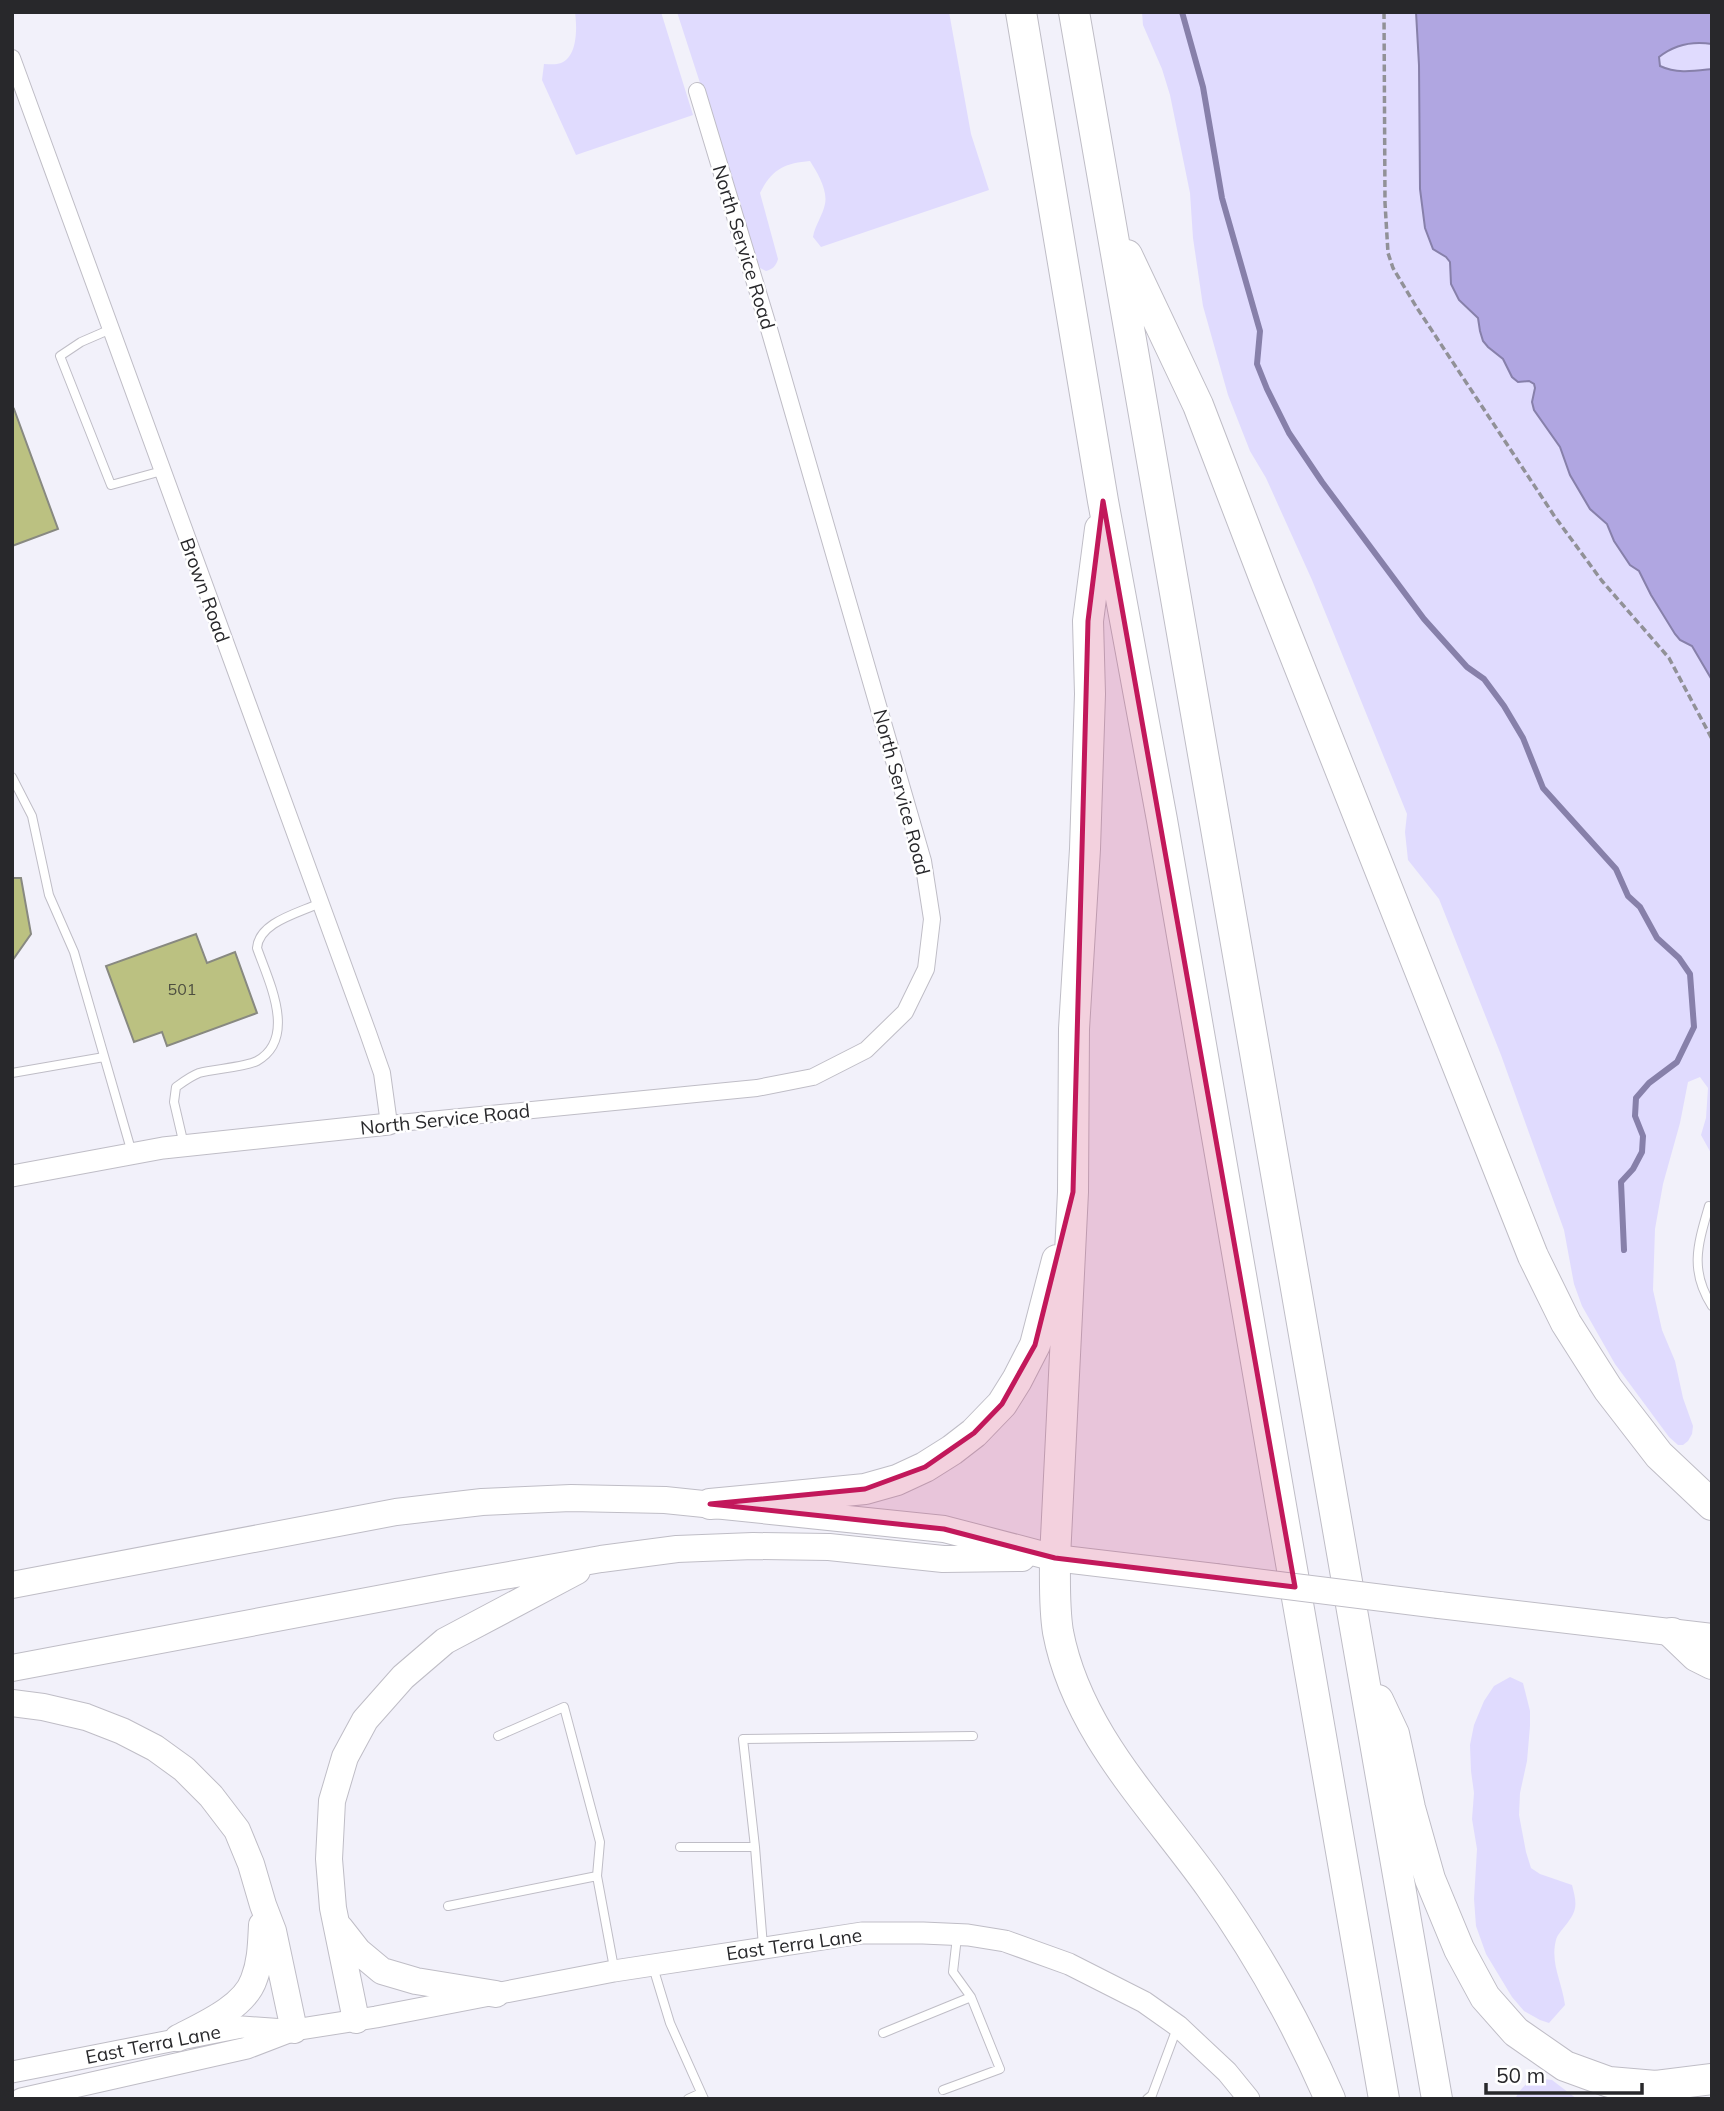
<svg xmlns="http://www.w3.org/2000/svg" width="1724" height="2111" font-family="Mulish,sans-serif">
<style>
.green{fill:#e0dbfe}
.water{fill:#b0a6e1;stroke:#8780aa;stroke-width:2}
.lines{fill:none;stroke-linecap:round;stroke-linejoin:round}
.stream{stroke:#8780aa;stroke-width:6}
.building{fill:#bbc181;stroke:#888980;stroke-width:2}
.service-casing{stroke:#bfbdc6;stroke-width:10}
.minor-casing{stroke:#bfbdc6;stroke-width:18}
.tertiary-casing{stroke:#bfbdc6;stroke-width:23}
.primary-casing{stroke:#bfbdc6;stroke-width:28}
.motorway-casing{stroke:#bfbdc6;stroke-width:32}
.path{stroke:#919197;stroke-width:3.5;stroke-dasharray:7 3.5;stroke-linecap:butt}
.service{stroke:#fff;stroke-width:8}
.minor{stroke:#fff;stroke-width:16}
.tertiary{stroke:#fff;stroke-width:21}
.primary{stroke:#fff;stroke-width:26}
.motorway{stroke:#fff;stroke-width:30}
.primary-bridge-casing{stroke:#bfbdc6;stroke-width:28;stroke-linecap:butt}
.primary-bridge{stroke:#fff;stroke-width:26}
.marked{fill:#c2185b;fill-opacity:0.2;stroke:#c2185b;stroke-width:5;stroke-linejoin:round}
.labels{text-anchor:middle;stroke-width:5;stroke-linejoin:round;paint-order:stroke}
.number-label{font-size:16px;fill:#4d4e40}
.street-label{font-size:19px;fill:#28282b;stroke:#fff}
</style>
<rect width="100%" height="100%" fill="#f2f1fa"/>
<path class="green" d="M 575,12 L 661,12 L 693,115 L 576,155 L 542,80 L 544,64 C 549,64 556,65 561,63 C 578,56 577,27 575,12 Z
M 677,12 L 949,12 L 971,134 L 989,190 L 821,247 L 813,237 C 815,225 823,215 825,204 C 828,190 817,172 810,161 C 785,163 772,169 760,193 L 778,259 C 776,266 773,269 766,271 L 760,268 Z
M 1142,12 L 1712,12 L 1712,1155 L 1701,1135 L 1706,1118 L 1708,1088 L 1700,1077 L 1688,1082 L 1680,1123 L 1663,1184 L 1655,1229 L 1653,1290 L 1662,1330 L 1675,1361 L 1683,1398 L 1693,1426 L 1692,1434 L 1688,1441 L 1683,1445 L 1678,1445 L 1669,1437 L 1615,1364 L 1582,1306 L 1574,1284 L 1564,1230 L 1501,1055 L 1439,899 L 1408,860 L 1405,832 L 1407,814 L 1312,580 L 1266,478 L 1250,451 L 1228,395 L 1203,306 L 1193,238 L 1190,193 L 1170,95 L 1162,69 L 1143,25 Z
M 1510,1677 L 1523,1683 L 1530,1711 L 1530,1726 L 1527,1761 L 1520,1793 L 1519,1815 L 1526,1852 L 1531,1868 L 1540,1874 L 1572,1885 C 1577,1904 1578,1910 1565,1926 C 1562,1930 1557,1935 1556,1940 C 1550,1963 1562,1982 1565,2005 L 1549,2023 L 1540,2020 L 1524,2011 L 1512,1997 L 1486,1954 L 1476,1926 L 1474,1899 L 1477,1849 L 1472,1819 L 1474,1793 L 1471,1771 L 1470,1745 L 1474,1725 L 1484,1701 L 1494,1686 Z
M 1544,2079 L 1552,2080 L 1577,2099 L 1515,2099 C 1522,2085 1529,2080 1544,2079 Z"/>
<path class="water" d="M 1416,12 L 1712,12 L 1712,44 C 1693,41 1674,45 1659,57 L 1660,66 C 1677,74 1694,71 1712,69 L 1712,680 L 1692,646 L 1680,640 L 1675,634 L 1651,595 L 1639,571 L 1630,565 L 1614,541 L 1607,524 L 1590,509 L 1570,475 L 1560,447 L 1534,410 L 1532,402 L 1535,388 L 1534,384 L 1529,381 L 1518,382 L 1512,377 L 1503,359 L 1488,347 L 1483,341 L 1480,331 L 1478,318 L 1459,300 L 1451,284 L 1450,262 L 1446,257 L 1433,249 L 1425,228 L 1420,189 L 1419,65 Z"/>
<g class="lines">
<path class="stream" d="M 1182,12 L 1203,87 L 1222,198 L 1260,331 L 1257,364 L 1267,389 L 1289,433 L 1322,482 L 1424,619 L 1467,667 L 1484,679 L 1504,706 L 1523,738 L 1543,788 L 1616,869 L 1628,896 L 1640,907 L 1657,938 L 1679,958 L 1690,974 L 1694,1027 L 1677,1062 L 1649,1083 L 1636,1098 L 1635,1116 L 1643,1136 L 1642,1152 L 1633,1169 L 1621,1182 L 1624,1250"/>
</g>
<path class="building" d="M 14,409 L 58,529 L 12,546 L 12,410 Z
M 12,878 L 21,878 L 31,934 L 12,961 Z
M 196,934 L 207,963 L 235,952 L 257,1013 L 167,1046 L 162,1032 L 134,1042 L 106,966 Z"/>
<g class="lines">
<g class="service-casing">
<path id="service" d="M 111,329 L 81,342 L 60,356 L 111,485 L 162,471
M 12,777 L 32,816 L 49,895 L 74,952 L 132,1153
M 12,1073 L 104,1057
M 184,1145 L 174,1102 L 176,1087 C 183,1082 191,1076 199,1073 C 214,1069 246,1067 257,1061 C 298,1038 268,980 257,948 C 259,922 299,913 320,903
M 1709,1206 C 1698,1244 1689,1270 1712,1306
M 498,1736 L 564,1707 L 600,1842 L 597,1876 L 614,1968
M 680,1847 L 755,1847 L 763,1946
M 755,1847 L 743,1739 L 973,1736
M 448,1906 L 597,1876
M 653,1967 L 670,2023 L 704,2099
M 883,2033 L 971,1997
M 943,2090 L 1000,2069 L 971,1997 L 953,1972 L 957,1937
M 688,2099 L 701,2093
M 1147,2099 L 1152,2095 L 1177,2028"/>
</g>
<g class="minor-casing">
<path id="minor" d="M 12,58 L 368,1033 L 382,1073 L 389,1124 L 757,1088 L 813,1077 L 866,1050 L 905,1012 L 926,969 L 932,919 L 923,861 L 769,329 L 697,91"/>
</g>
<g class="tertiary-casing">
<path id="tertiary" d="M 12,1176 L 163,1148 L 389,1124
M 12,2072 L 242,2027 L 285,2030
M 21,2099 L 247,2048 L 294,2030 L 376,2017 L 614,1971 L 862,1933 L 923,1933 L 968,1935 L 1005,1941 L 1069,1964 L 1144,2002 L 1178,2026 L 1227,2072 L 1249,2099"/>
</g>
<g class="primary-casing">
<path id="primary" d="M 12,1585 L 396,1512 L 482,1502 L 571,1498 L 665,1500 L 944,1529 L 1055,1558 L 1215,1577
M 1439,1605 L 1712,1637
M 12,1668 L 452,1585 L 601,1559 L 677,1549 L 753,1546 L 829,1547 L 943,1559 L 1022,1558
M 12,1703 L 43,1707 L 86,1717 L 122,1731 L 155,1748 L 184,1769 L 211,1796 L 237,1830 L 251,1864 L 263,1905 L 273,1931 L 294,2030
M 340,1928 L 358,1951 L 382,1971 L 416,1981 L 496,1994
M 356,2020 L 333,1908 L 329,1859 L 332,1801 L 345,1757 L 365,1720 L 403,1677 L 445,1641 L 577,1571
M 178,2038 C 203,2025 245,2007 254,1979 C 261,1961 261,1943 262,1925"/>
</g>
<g class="motorway-casing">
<path id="motorway" d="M 1021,12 L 1103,501 L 1162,820 L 1384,2099
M 1074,12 L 1437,2099
M 1127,255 L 1198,405 L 1267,585 L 1533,1256 L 1566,1323 L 1608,1389 L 1659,1455 L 1712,1505
M 1100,529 L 1088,621 L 1090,694 L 1085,849 L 1074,1029 L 1073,1192 L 1055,1558 C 1055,1582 1054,1607 1058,1632 C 1077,1732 1153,1806 1210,1886 C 1257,1952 1297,2023 1330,2099
M 710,1504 L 865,1489 L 897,1480 L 925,1467 L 952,1450 L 974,1433 L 1002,1404 L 1017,1380 L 1035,1345 L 1057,1260
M 1672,1633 L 1696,1656 L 1712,1664
M 1378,1700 L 1394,1734 L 1410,1808 L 1430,1879 L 1459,1949 L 1485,1997 L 1516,2032 L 1565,2066 L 1609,2082 L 1656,2086 L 1712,2079"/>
</g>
<path class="path" d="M 1384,12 L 1385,203 L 1388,253 L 1393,268 L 1417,308 L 1555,517 L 1602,581 L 1669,658 L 1712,739"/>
<use href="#service" class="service"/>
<use href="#minor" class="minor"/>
<use href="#tertiary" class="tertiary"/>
<use href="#primary" class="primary"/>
<use href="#motorway" class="motorway"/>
<g class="primary-bridge-casing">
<path id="primary-bridge" d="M 1215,1577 L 1439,1605"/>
</g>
<use href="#primary-bridge" class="primary-bridge"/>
</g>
<path class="marked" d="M 1103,501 L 1295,1587 L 1055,1558 L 944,1529 L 710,1504 L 865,1489 L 925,1467 L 974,1433 L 1002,1404 L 1035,1345 L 1073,1192 L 1088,621 Z"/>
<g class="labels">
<g class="number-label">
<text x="182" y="995">501</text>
</g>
<g class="street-label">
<text transform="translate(744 247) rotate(73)" y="7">North Service Road</text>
<text transform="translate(205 590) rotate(70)" y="7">Brown Road</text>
<text transform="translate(902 792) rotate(75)" y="7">North Service Road</text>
<text transform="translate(445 1119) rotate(-6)" y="7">North Service Road</text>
<text transform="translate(794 1944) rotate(-8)" y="7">East Terra Lane</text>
<text transform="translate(153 2044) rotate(-11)" y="7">East Terra Lane</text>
</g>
</g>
<rect width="1724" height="2111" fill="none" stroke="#28282b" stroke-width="28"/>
<path d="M1486 2083v10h156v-10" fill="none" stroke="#28282b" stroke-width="3.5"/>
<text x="1496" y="2083" font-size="21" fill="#28282b" stroke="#ffffff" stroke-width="5" paint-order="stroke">50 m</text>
</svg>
